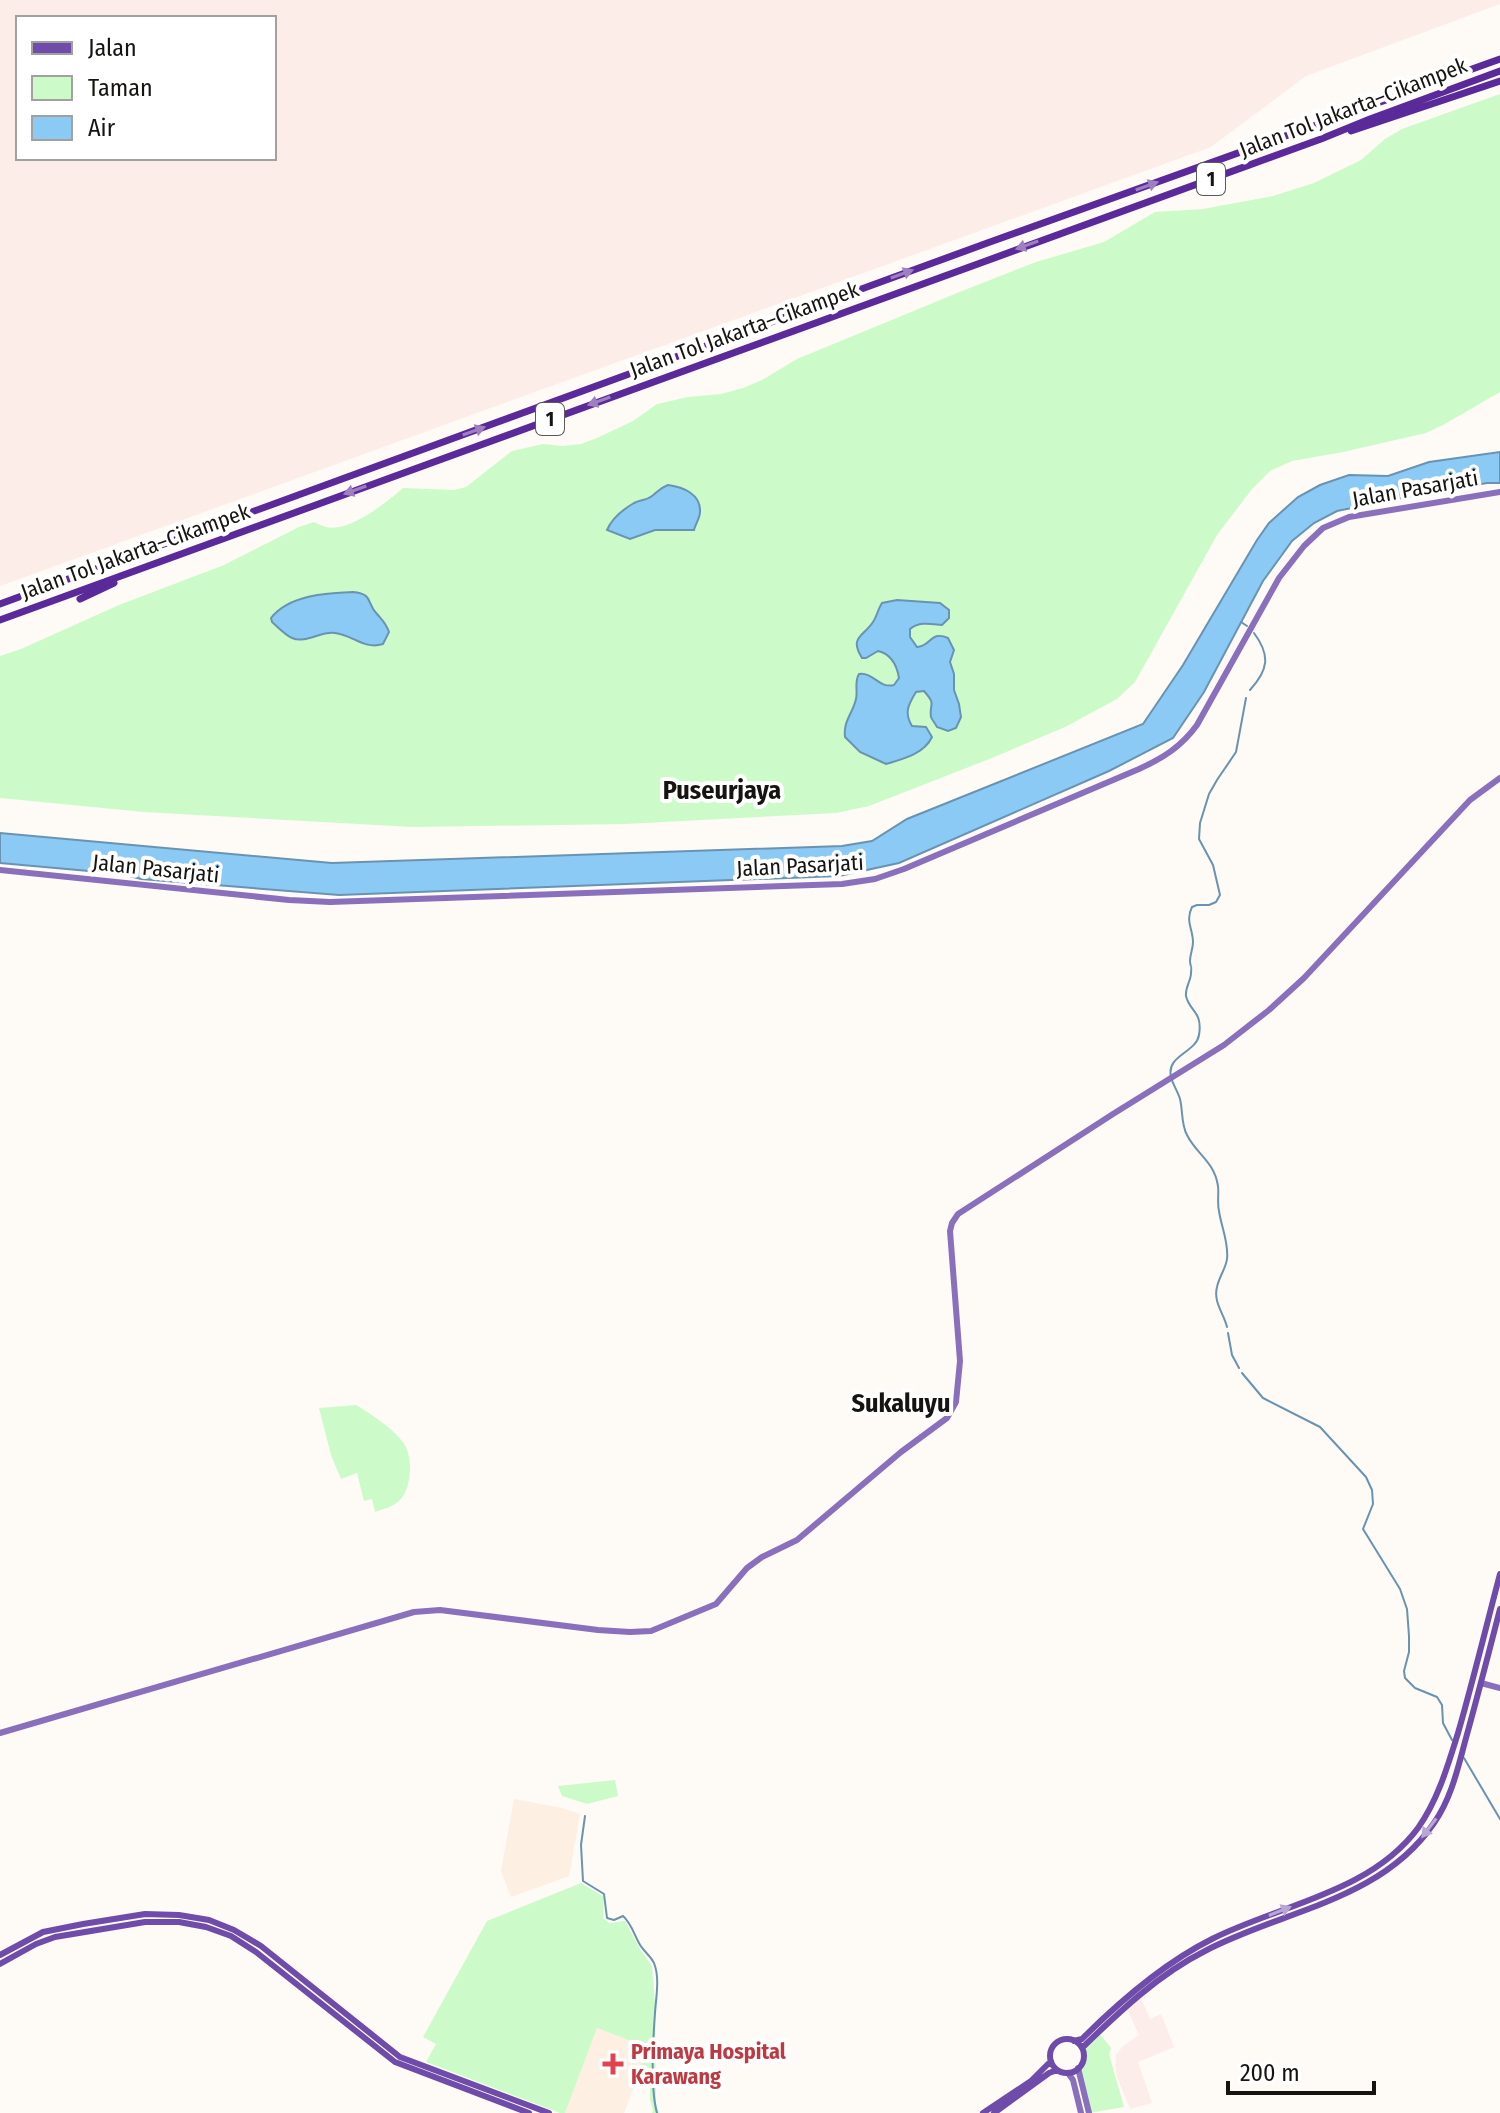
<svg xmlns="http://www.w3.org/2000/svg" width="1500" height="2113" font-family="'Fira Sans Condensed',sans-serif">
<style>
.commercial{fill:#fdedea}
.industrial{fill:#fdede8;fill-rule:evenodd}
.built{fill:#fdefe2}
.green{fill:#ccfbc9}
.water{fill:#8ccaf6;stroke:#6993b1;stroke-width:2}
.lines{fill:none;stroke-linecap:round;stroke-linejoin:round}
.stream{stroke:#6993b1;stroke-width:2}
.secondary{stroke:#896fbc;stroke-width:6}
.primary{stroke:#704caa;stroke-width:6}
.highway{stroke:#5b2a9a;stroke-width:7}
.oneway{fill:#9d7fc2}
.oneway2{fill:#b8a6d4}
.health-dot{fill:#e0444e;stroke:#fff;stroke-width:3}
.labels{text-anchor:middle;stroke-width:8;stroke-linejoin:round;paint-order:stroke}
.shield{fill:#fff;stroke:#5c5a58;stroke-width:2}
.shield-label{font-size:20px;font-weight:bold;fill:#161411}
.street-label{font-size:22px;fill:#161411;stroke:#fff}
.health-label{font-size:22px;font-weight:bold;fill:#be3a42;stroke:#fff;text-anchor:start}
.quarter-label{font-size:26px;font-weight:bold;fill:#161411;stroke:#fff}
</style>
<rect width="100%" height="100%" fill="#fefaf5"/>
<path class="commercial" d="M 1140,1996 L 1150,2019 L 1161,2014 L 1174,2047 L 1138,2062 L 1152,2103 L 1130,2109 L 1117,2077 L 1115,2065 L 1116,2055 L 1122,2047 L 1139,2035 L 1127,2008 Z"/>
<path class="industrial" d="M 0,0 L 1500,0 L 1500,4 L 1306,76 L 1211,147 L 0,586 ZM 18,18 L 274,18 L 274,158 L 18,158 Z"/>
<path class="built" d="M 514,1799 L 562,1808 L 580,1814 L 569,1876 L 511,1897 L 501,1871 Z
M 597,2028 L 648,2047 L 636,2081 L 624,2113 L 565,2113 Z"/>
<path class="green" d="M 1500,94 L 1500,392 L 1443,425 L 1426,433 L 1343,452 L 1292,461 L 1270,471 L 1252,489 L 1217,535 L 1135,682 L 1117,699 L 1065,727 L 992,758 L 869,806 L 836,813 L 625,824 L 412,827 L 144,812 L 0,798 L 0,656 L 21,649 L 119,605 L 224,565 L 299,527 L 314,522 C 318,524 322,526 326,527 C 349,533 387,502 403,488 L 454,490 L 466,487 L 512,451 L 543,444 L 563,446 L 581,444 L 597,438 L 633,421 L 657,404 L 688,397 L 721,394 L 743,388 L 762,380 L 797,359 L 962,291 L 1036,262 L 1104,242 L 1155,212 L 1203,209 L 1273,196 L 1314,183 L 1361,160 L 1385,139 L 1402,129 Z
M 356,1405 C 372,1415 390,1426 402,1441 C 414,1455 412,1489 399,1501 C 393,1507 383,1509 375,1512 L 372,1499 L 364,1501 L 357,1473 L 341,1479 L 331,1455 L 319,1408 Z
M 615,1780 L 618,1796 L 587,1804 L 562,1796 L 558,1786 Z
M 581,1883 L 604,1897 L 603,1918 L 609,1923 L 625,1921 L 640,1949 L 652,1966 L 655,2004 L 656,2103 L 659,2113 L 652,2113 L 653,2110 L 650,2100 L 650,2087 L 636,2081 L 647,2047 L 597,2028 L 565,2113 L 560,2113 L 426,2062 L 436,2044 L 423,2037 L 487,1921 Z
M 1099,2033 L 1111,2048 L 1109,2054 L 1124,2107 L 1089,2113 L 1079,2072 L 1087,2059 L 1085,2045 Z"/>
<path class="water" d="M 1500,452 L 1500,483 L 1487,483 L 1391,500 L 1337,511 L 1314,523 L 1292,541 L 1263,581 L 1204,692 L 1173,738 L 1109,771 L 899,863 L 839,876 L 339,895 L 141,879 L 122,874 L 0,863 L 0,833 L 332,863 L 842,846 L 872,841 L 907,819 L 1143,724 L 1183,665 L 1257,540 L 1269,523 L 1298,497 L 1320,485 L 1349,475 L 1388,476 L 1429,462 Z
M 668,485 C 683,487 701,494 700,512 C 700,518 695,525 694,530 L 655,530 L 630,539 L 607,530 C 612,518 622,510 634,503 C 640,500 647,500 652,496 C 658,491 660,488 668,485 Z
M 353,592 C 374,594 366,603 377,614 C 383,621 386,623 389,632 L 383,644 C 364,650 353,635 335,633 C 320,631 306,644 292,638 C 285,635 278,627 272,622 L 271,618 C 289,595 326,593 353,592 Z
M 897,600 L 940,603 L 949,610 L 949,618 L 942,625 C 931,624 920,621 910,629 L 910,637 L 917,647 C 931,647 930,630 948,638 L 954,650 L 950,662 L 954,674 L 954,690 L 959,704 L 961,717 L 956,728 L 948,731 L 937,727 C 935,723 932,720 931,717 C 929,702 937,706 924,691 L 916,692 C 908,705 904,713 912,726 L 926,727 L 932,737 C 924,754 903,759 886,764 L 860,752 L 845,737 C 843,721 853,713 856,699 C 858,690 854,682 859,674 C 874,672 879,689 894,685 L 899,678 C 897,666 891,654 878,651 L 866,658 L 862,658 C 849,637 863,637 873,622 C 877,616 878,609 882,603 Z"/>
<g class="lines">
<path class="stream" d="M 1241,622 L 1247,626
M 1250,690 C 1268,670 1271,656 1254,633
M 1227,1327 C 1224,1314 1213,1302 1217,1287 C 1219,1277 1226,1268 1227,1259 C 1229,1243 1221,1226 1219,1211 C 1217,1203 1219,1194 1218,1186 C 1214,1161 1197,1155 1187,1135 C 1181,1124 1183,1111 1180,1099 C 1178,1092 1173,1085 1171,1077 C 1166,1055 1196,1053 1199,1035 C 1203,1011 1189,1011 1186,996 C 1185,987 1191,981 1191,973 C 1192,961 1191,972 1190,961 C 1190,954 1193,949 1193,942 C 1193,929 1185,921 1192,907 L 1197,905 L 1209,905 L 1216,902 L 1220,895 L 1213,865 L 1199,839 L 1200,823 L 1209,794 L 1217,780 L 1236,752 L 1246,698
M 1228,1333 L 1232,1355 L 1239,1368
M 1242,1373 L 1263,1398 L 1320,1427 L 1366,1477 L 1372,1490 L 1373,1504 L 1363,1529 L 1400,1589 L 1407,1609 L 1409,1636 L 1409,1652 L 1404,1671 L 1405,1678 L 1415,1688 L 1437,1697 L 1442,1705 L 1443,1723 L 1452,1740
M 1464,1758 L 1500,1819
M 585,1816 L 581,1845 L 583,1881 L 604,1894 L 607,1918 L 614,1920 L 623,1916 C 631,1923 634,1934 639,1943 C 643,1951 650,1955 654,1963 C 660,1978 656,1997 655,2013 C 653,2040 650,2088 657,2113"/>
<path class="secondary" d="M 0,870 L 289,900 L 330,902 L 842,884 L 875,879 L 904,869 L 1139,769 C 1163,758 1181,747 1197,725 L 1279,578 L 1304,546 L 1323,528 L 1349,517 L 1500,492
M 1481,1683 L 1500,1688
M 0,1733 L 414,1612 L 440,1610 L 598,1630 L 630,1632 L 651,1631 L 716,1604 L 747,1568 L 762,1557 L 797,1540 L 901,1452 L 947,1418 L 956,1402 L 960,1361 L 950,1231 L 952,1223 L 958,1214 L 1113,1114 L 1224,1045 L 1269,1010 L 1304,978 L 1470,800 L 1500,778
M 1078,2068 L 1089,2113
M 1068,2073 L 1073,2080 L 1081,2113"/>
<path class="primary" d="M 0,1955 L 43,1932 L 83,1924 L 145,1914 L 179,1915 L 209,1920 L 234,1930 L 261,1946 L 400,2057 L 549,2113
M 0,1964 L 36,1944 L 55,1937 L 145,1922 L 179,1922 L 206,1927 L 231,1936 L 256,1952 L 395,2062 L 529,2113
M1050 2056a17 17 0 1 1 34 0a17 17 0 1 1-34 0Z
M 1074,2041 L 1082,2039 C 1120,2001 1164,1963 1212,1939 C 1279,1905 1370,1893 1418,1828 C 1438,1800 1448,1765 1458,1733 C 1473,1681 1486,1627 1500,1574
M 1082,2048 C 1119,2012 1159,1974 1205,1951 C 1283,1910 1381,1901 1434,1823 C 1452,1797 1458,1767 1466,1738 C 1478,1695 1489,1652 1500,1609
M 983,2113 L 1031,2081 L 1051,2061
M 994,2113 L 1049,2073 L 1057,2070"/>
<path class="highway" d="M 1351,131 L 1500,81
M 80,599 L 114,583
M 0,604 L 990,242 L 1500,59
M 0,620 L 1321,139 L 1370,119 L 1500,71"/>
</g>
<defs><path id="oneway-solid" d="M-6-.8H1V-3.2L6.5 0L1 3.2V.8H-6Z" transform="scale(2)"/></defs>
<g class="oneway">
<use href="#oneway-solid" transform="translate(1147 186) rotate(-20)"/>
<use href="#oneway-solid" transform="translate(1027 245) rotate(160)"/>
<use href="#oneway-solid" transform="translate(902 274) rotate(-20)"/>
<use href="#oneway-solid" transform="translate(599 401) rotate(160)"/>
<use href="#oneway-solid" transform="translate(474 431) rotate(-20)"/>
<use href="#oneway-solid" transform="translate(355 490) rotate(160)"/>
</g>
<g class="oneway2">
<use href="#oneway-solid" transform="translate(1429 1828) rotate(127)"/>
<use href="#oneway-solid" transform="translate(1280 1911) rotate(-22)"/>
</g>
<path class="health-dot" d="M609 2052h8v8h8v8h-8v8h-8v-8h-8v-8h8z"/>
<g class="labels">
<g class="shield">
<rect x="1197" y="163" width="28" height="32" rx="6"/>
<rect x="536" y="403" width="28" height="32" rx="6"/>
</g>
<g class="shield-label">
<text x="1211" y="186">1</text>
<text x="550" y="426">1</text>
</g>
<g class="street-label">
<text transform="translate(1353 107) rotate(-21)" y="8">Jalan Tol Jakarta–Cikampek</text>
<text transform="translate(744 329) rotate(-20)" y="8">Jalan Tol Jakarta–Cikampek</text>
<text transform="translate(1415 488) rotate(-10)" y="8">Jalan Pasarjati</text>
<text transform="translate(135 551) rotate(-20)" y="8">Jalan Tol Jakarta–Cikampek</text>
<text transform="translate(800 865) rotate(-3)" y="8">Jalan Pasarjati</text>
<text transform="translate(156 868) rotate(6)" y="8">Jalan Pasarjati</text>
</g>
<g class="health-label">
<text x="631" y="2059">Primaya Hospital<tspan x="631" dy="25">Karawang</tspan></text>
</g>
<g class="quarter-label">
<text x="722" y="799">Puseurjaya</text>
<text x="901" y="1412">Sukaluyu</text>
</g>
</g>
<rect x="16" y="16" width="260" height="144" fill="#ffffff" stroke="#a2a1a0" stroke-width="2"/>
<rect x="32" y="42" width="40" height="12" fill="#704caa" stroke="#a2a1a0" stroke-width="2"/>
<text x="88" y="56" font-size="24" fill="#161411">Jalan</text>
<rect x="32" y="76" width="40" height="24" fill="#ccfbc9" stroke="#a2a1a0" stroke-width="2"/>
<text x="88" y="96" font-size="24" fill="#161411">Taman</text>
<rect x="32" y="116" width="40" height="24" fill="#8ccaf6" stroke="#a2a1a0" stroke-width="2"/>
<text x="88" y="136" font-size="24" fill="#161411">Air</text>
<path d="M1228 2081v12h146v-12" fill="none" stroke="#161411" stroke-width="4"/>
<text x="1240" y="2081" font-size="24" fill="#161411" stroke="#ffffff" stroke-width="6" paint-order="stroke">200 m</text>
</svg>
